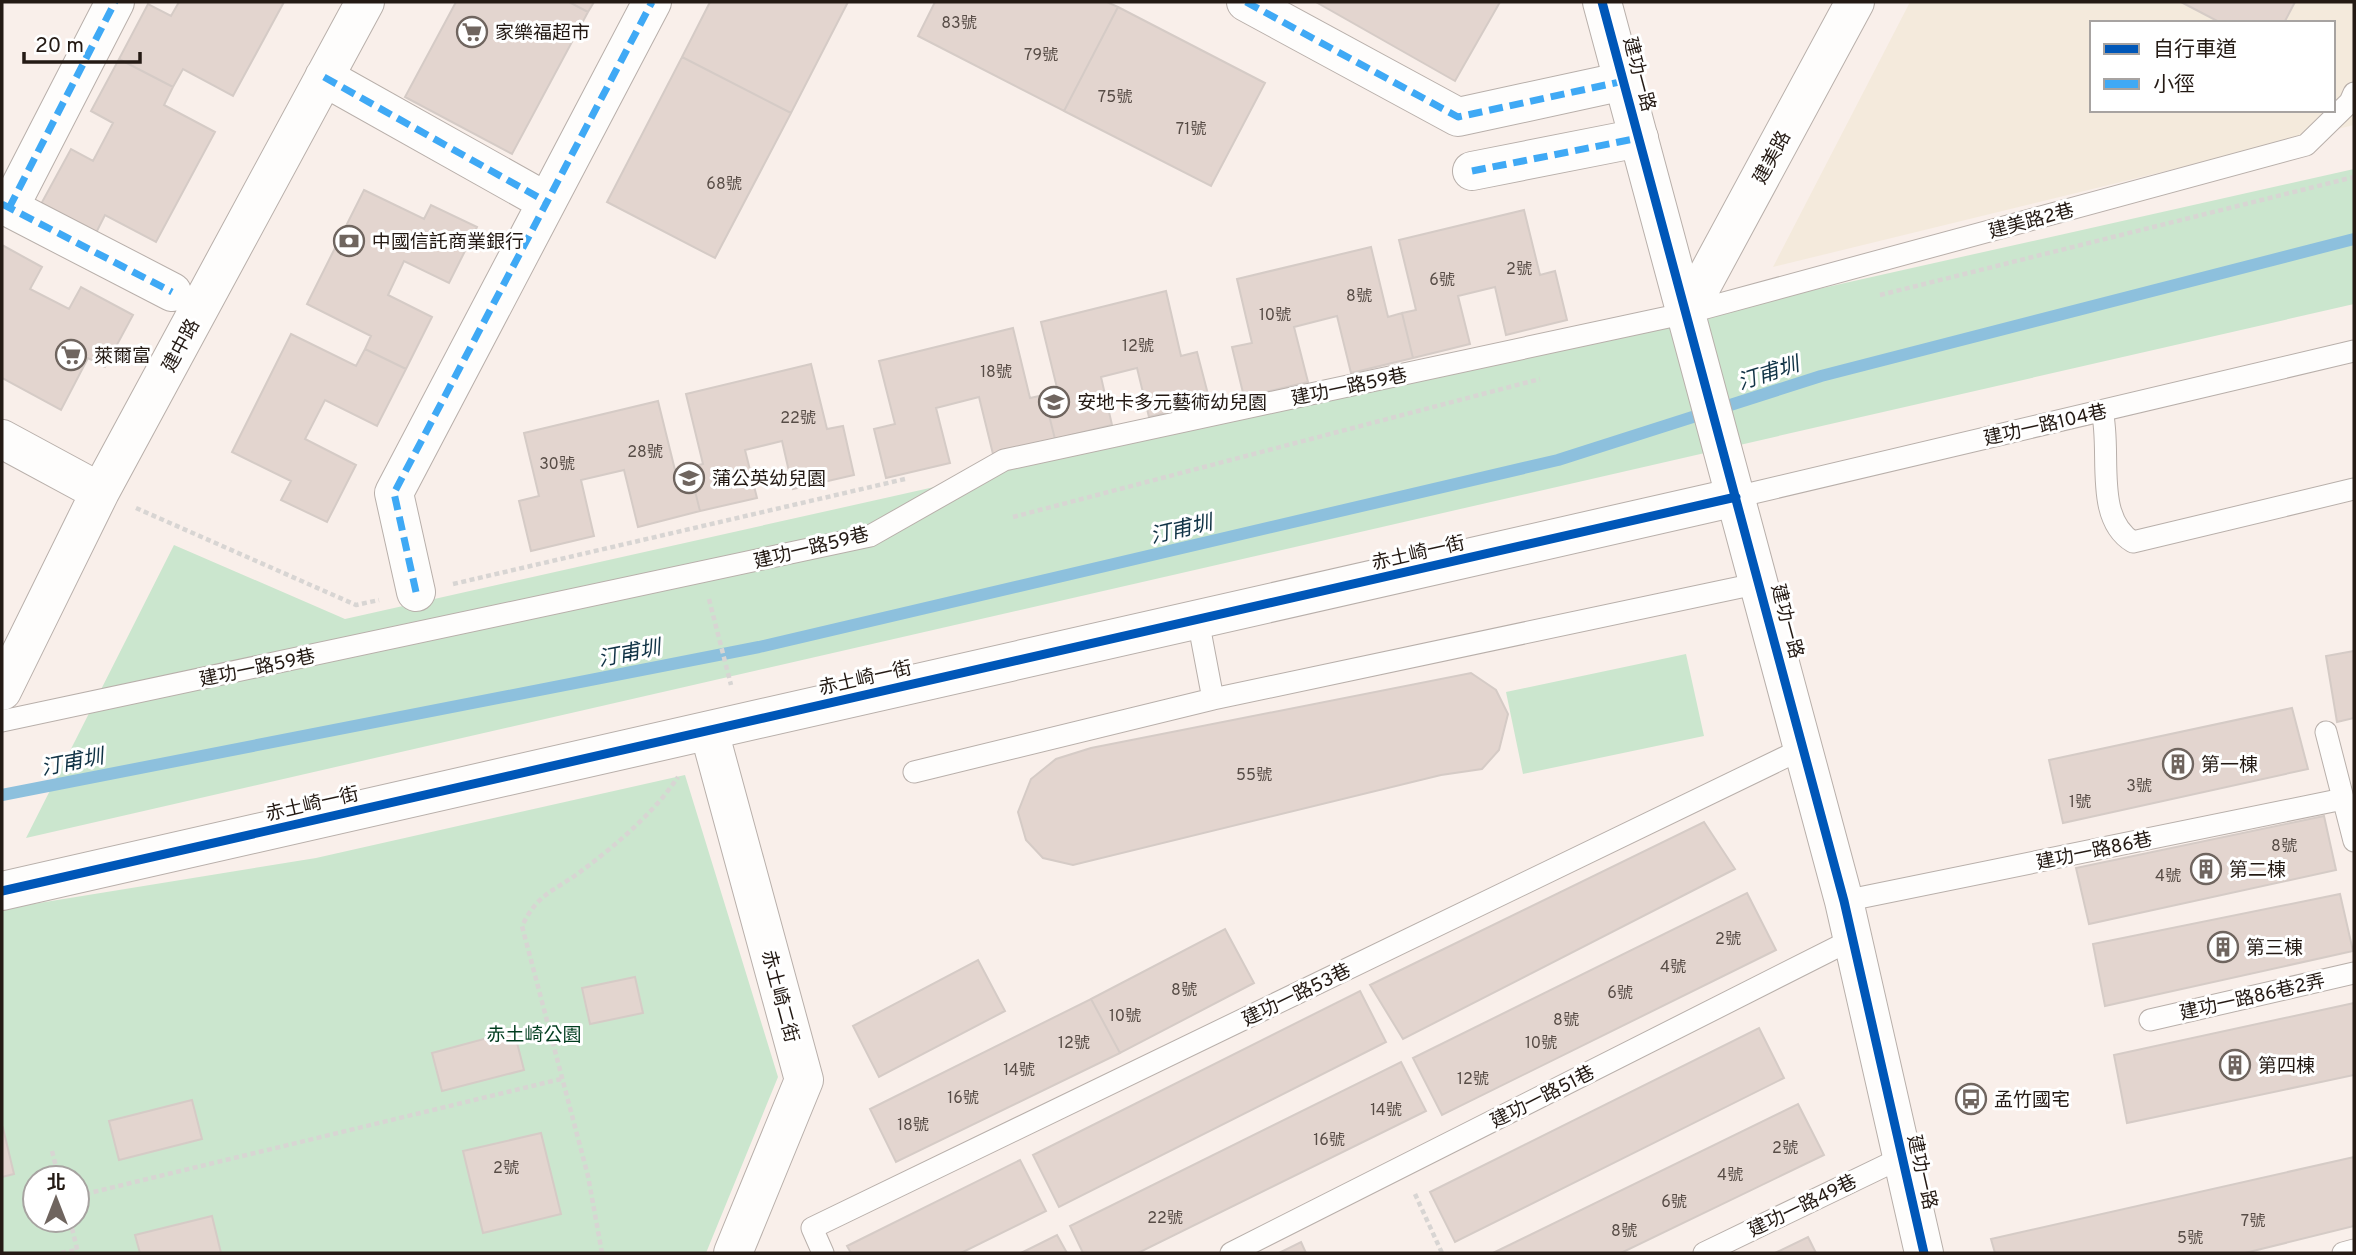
<svg xmlns="http://www.w3.org/2000/svg" width="2356" height="1255" font-family="Overpass,'Noto Sans TC',sans-serif">
<style>
.industrial{fill:#f4eadc;fill-rule:evenodd}
.green{fill:#cbe6ce;fill-rule:evenodd}
.lines{fill:none;stroke-linecap:round;stroke-linejoin:round}
.stream{stroke:#8dc0dd;stroke-width:12}
.building{fill:#e3d5cf;stroke:#d5cbc6;stroke-width:2}
.service-casing{stroke:#b8afaa;stroke-width:23}
.minor-casing{stroke:#b8afaa;stroke-width:40}
.tertiary-casing{stroke:#b8afaa;stroke-width:40}
.path{stroke:#d8d5d3;stroke-width:4.5;stroke-dasharray:5 3.5;stroke-linecap:butt}
.service{stroke:#fefdfc;stroke-width:21}
.minor{stroke:#fefdfc;stroke-width:38}
.tertiary{stroke:#fefdfc;stroke-width:38}
.quiet{stroke:#3fa9f5;stroke-width:7;stroke-dasharray:14 7;stroke-linecap:butt}
.cycleway-casing{stroke:#fff;stroke-width:13}
.cycleway{stroke:#0057b8;stroke-width:9}
.labels{text-anchor:middle;stroke-width:6;stroke-linejoin:round;paint-order:stroke}
.number-label{font-size:16px;fill:#574c46}
.poi-label{font-size:19px;fill:#241a14;stroke:#fff;text-anchor:start}
.street-label{font-size:19px;fill:#241a14;stroke:#fff}
.park-label{font-size:19px;fill:#013d1f;stroke:#fff}
.water-label{font-size:21px;font-style:italic;fill:#113346;stroke:#fff}
</style>
<rect width="100%" height="100%" fill="#f9efea"/>
<path class="industrial" d="M 1910,2 L 2354,2 L 2354,125 L 1773,267 ZM 2092,23 L 2333,23 L 2333,110 L 2092,110 Z"/>
<path class="green" d="M 2354,169 L 2354,304 L 26,838 L 174,545 L 345,619 Z
M 1686,654 L 1704,736 L 1523,774 L 1506,692 Z
M 685,775 L 778,1077 L 706,1253 L 2,1253 L 2,909 L 316,858 ZM 35,1178 L 77,1178 L 77,1220 L 35,1220 Z"/>
<g class="lines">
<path class="stream" d="M 2,795 L 759,647 L 1558,460 L 1821,376 L 2354,239"/>
</g>
<path class="building" d="M 179,2 L 284,2 L 233,96 L 183,69 L 173,87 L 119,59 L 148,4 L 171,16 Z
M 456,2 L 569,2 L 588,12 L 512,154 L 405,97 Z
M 569,2 L 594,2 L 588,12 Z
M 710,2 L 848,2 L 791,113 L 682,57 Z
M 935,2 L 1107,2 L 1118,7 L 1064,111 L 918,36 Z
M 1316,2 L 1500,2 L 1455,81 Z
M 2181,2 L 2295,2 L 2284,23 L 2221,23 Z
M 1118,7 L 1265,83 L 1211,186 L 1064,111 Z
M 682,57 L 791,113 L 715,258 L 607,202 Z
M 119,59 L 173,87 L 164,105 L 215,132 L 156,242 L 105,215 L 96,233 L 41,204 L 71,149 L 93,161 L 113,123 L 91,111 Z
M 364,190 L 424,219 L 431,205 L 477,227 L 449,283 L 404,261 L 388,295 L 432,317 L 406,369 L 365,349 L 371,336 L 307,304 Z
M 1524,210 L 1540,275 L 1555,271 L 1567,320 L 1506,335 L 1495,287 L 1458,296 L 1470,344 L 1413,358 L 1402,313 L 1416,310 L 1399,240 Z
M 2,245 L 42,267 L 30,289 L 69,309 L 81,287 L 133,315 L 105,367 L 88,358 L 61,410 L 2,378 Z
M 1371,247 L 1388,317 L 1402,313 L 1413,358 L 1351,373 L 1337,316 L 1294,327 L 1308,382 L 1244,397 L 1232,347 L 1252,343 L 1237,279 Z
M 1166,291 L 1181,356 L 1197,352 L 1210,402 L 1149,417 L 1137,368 L 1101,377 L 1112,425 L 1055,439 L 1044,395 L 1058,392 L 1041,322 Z
M 1013,328 L 1030,398 L 1044,395 L 1055,439 L 993,454 L 979,397 L 936,408 L 950,463 L 886,478 L 874,429 L 895,424 L 879,361 Z
M 291,334 L 356,366 L 365,349 L 406,369 L 377,426 L 325,400 L 305,439 L 356,465 L 327,522 L 281,500 L 291,481 L 232,452 Z
M 811,364 L 827,429 L 843,426 L 854,475 L 793,489 L 782,441 L 745,450 L 757,498 L 700,511 L 689,467 L 703,464 L 686,394 Z
M 658,401 L 675,470 L 689,467 L 700,511 L 638,527 L 624,470 L 581,480 L 594,536 L 531,551 L 519,501 L 539,496 L 524,433 Z
M 2354,651 L 2354,718 L 2337,722 L 2326,656 Z
M 1471,673 L 1496,690 L 1508,714 L 1499,750 L 1482,769 L 1441,775 L 1073,865 L 1043,858 L 1026,840 L 1018,812 L 1031,779 L 1056,759 L 1091,748 Z
M 2292,708 L 2308,769 L 2063,823 L 2049,760 Z
M 2324,816 L 2336,870 L 2089,924 L 2076,868 Z
M 1704,822 L 1735,869 L 1403,1039 L 1370,985 Z
M 1747,893 L 1776,950 L 1442,1115 L 1413,1058 Z
M 2340,894 L 2353,951 L 2105,1006 L 2093,944 Z
M 1225,929 L 1254,983 L 1120,1053 L 1091,999 Z
M 978,960 L 1005,1011 L 879,1077 L 853,1026 Z
M 635,977 L 643,1013 L 590,1024 L 582,988 Z
M 1360,991 L 1386,1042 L 1059,1207 L 1033,1155 Z
M 1091,999 L 1120,1053 L 896,1162 L 870,1109 Z
M 2354,1003 L 2354,1075 L 2127,1123 L 2114,1055 Z
M 1759,1028 L 1784,1078 L 1455,1242 L 1430,1192 Z
M 514,1031 L 524,1070 L 442,1091 L 432,1053 Z
M 1401,1062 L 1426,1111 L 1138,1253 L 1083,1253 L 1070,1226 Z
M 192,1100 L 202,1139 L 119,1160 L 109,1121 Z
M 1798,1104 L 1824,1155 L 1621,1253 L 1493,1253 Z
M 3,1128 L 14,1174 L 2,1177 L 2,1129 Z
M 541,1133 L 561,1214 L 483,1233 L 463,1151 Z
M 2354,1157 L 2354,1226 L 2245,1253 L 1995,1253 L 1991,1239 Z
M 1020,1160 L 1046,1211 L 961,1253 L 851,1253 L 847,1246 Z
M 212,1216 L 221,1253 L 140,1253 L 135,1235 Z
M 1057,1235 L 1067,1253 L 1021,1253 Z
M 1808,1237 L 1816,1253 L 1775,1253 Z
M 1301,1242 L 1306,1253 L 1279,1253 Z"/>
<g class="lines">
<g class="service-casing">
<path id="service" d="M 2102,411 C 2112,451 2093,518 2133,542 L 2354,489
M 1736,497 L 2354,351
M 1198,620 L 1213,699
M 2,721 L 870,536 L 1004,460 L 1687,313 L 2306,145 L 2350,102 L 2354,93
M 2326,732 L 2354,841
M 914,772 L 1213,699 L 1760,583
M 1844,901 L 2343,799
M 2150,1020 L 2354,973
M 823,1253 L 812,1228 L 1804,748
M 1231,1253 L 1853,939
M 1704,1253 L 1901,1158
M 2343,1253 L 2354,1250"/>
</g>
<g class="minor-casing">
<path id="minor" d="M 1246,2 L 1458,117 L 1624,81
M 324,77 L 545,201
M 1472,171 L 1639,138
M 2,204 L 172,292
M 9,208 L 115,2
M 1687,313 L 1855,2
M 2,439 L 100,492
M 416,592 L 394,493 L 652,2
M 2,691 L 100,492 L 365,2
M 709,731 L 804,1080 L 733,1253
M 2,891 L 1736,497"/>
</g>
<g class="tertiary-casing">
<path id="tertiary" d="M 1602,2 L 1844,901 L 1924,1253"/>
</g>
<path class="path" d="M 1880,295 L 2354,177
M 136,508 L 356,605 L 379,600
M 1013,517 L 1540,379
M 453,584 L 905,479
M 709,599 L 731,685
M 52,1151 L 59,1178
M 1415,1194 L 1442,1253
M 77,1196 L 561,1079
M 70,1220 L 78,1253
M 61,1253 L 77,1250
M 602,1253 L 588,1176 L 522,926 C 538,893 553,892 580,872 C 615,846 654,813 678,777"/>
<use href="#service" class="service"/>
<use href="#minor" class="minor"/>
<use href="#tertiary" class="tertiary"/>
<path class="quiet" d="M 1246,2 L 1458,117 L 1624,81
M 324,77 L 545,201
M 1472,171 L 1639,138
M 2,204 L 172,292
M 9,208 L 115,2
M 416,592 L 394,493 L 652,2"/>
<g class="cycleway-casing">
<path id="cycleway" d="M 1602,2 L 1844,901 L 1924,1253
M 2,891 L 1736,497"/>
</g>
<use href="#cycleway" class="cycleway"/>
</g>
<defs>
<g id="supermarket-ring" transform="scale(1.575)"><circle r="9.5" fill="#fff" stroke="#6f655f" stroke-width="1.5"/><path d="M-6-5.5h2.5l.6 2H6L4.5 2H-2.5L-4.4-4H-6ZM-1.5 3.2a1.3 1.3 0 1 0 .1 0ZM3 3.2a1.3 1.3 0 1 0 .1 0Z" fill="#6f655f"/></g>
<g id="bank-ring" transform="scale(1.575)"><circle r="9.5" fill="#fff" stroke="#6f655f" stroke-width="1.5"/><path d="M-6-4H6V4H-6ZM0-2.3a2.3 2.3 0 1 0 0 4.6a2.3 2.3 0 1 0 0-4.6Z" fill="#6f655f"/></g>
<g id="school-ring" transform="scale(1.575)"><circle r="9.5" fill="#fff" stroke="#6f655f" stroke-width="1.5"/><path d="M0-5L7-2L0 1L-7-2ZM-4 1L0 2.5L4 1V4Q0 6-4 4Z" fill="#6f655f"/></g>
<g id="building-ring" transform="scale(1.575)"><circle r="9.5" fill="#fff" stroke="#6f655f" stroke-width="1.5"/><path d="M-4-6H4V6H1V3H-1V6H-4ZM-2.5-4.3h1.7v1.8h-1.7ZM.8-4.3h1.7v1.8H.8ZM-2.5-1h1.7V.8h-1.7ZM.8-1h1.7V.8H.8Z" fill="#6f655f"/></g>
<g id="bus-ring" transform="scale(1.575)"><circle r="9.5" fill="#fff" stroke="#6f655f" stroke-width="1.5"/><path d="M-5-6H5V4H4V6H2V4H-2V6H-4V4H-5ZM-3.5-4V0h7V-4ZM-3.5 1.2v1.5H-2V1.2ZM2 1.2v1.5H3.5V1.2Z" fill="#6f655f"/></g>
</defs>
<g fill-rule="evenodd">
<use href="#supermarket-ring" x="472" y="32"/>
<use href="#bank-ring" x="349" y="241"/>
<use href="#supermarket-ring" x="71" y="355"/>
<use href="#school-ring" x="1054" y="402"/>
<use href="#school-ring" x="689" y="478"/>
<use href="#building-ring" x="2178" y="764"/>
<use href="#building-ring" x="2206" y="869"/>
<use href="#building-ring" x="2223" y="947"/>
<use href="#building-ring" x="2235" y="1065"/>
<use href="#bus-ring" x="1971" y="1099"/>
</g>
<g class="labels">
<g class="number-label">
<text x="959" y="28">83號</text>
<text x="1041" y="60">79號</text>
<text x="1115" y="102">75號</text>
<text x="1191" y="134">71號</text>
<text x="724" y="189">68號</text>
<text x="1519" y="274">2號</text>
<text x="1442" y="285">6號</text>
<text x="1359" y="301">8號</text>
<text x="1275" y="320">10號</text>
<text x="1138" y="351">12號</text>
<text x="996" y="377">18號</text>
<text x="798" y="423">22號</text>
<text x="645" y="457">28號</text>
<text x="557" y="469">30號</text>
<text x="1254" y="780">55號</text>
<text x="2139" y="791">3號</text>
<text x="2080" y="807">1號</text>
<text x="2284" y="851">8號</text>
<text x="2168" y="881">4號</text>
<text x="1728" y="944">2號</text>
<text x="1673" y="972">4號</text>
<text x="1184" y="995">8號</text>
<text x="1620" y="998">6號</text>
<text x="1125" y="1021">10號</text>
<text x="1566" y="1025">8號</text>
<text x="1074" y="1048">12號</text>
<text x="1541" y="1048">10號</text>
<text x="1019" y="1075">14號</text>
<text x="1473" y="1084">12號</text>
<text x="963" y="1103">16號</text>
<text x="1386" y="1115">14號</text>
<text x="913" y="1130">18號</text>
<text x="1329" y="1145">16號</text>
<text x="1785" y="1153">2號</text>
<text x="506" y="1173">2號</text>
<text x="1730" y="1180">4號</text>
<text x="1674" y="1207">6號</text>
<text x="1165" y="1223">22號</text>
<text x="2253" y="1226">7號</text>
<text x="1624" y="1236">8號</text>
<text x="2190" y="1243">5號</text>
</g>
<g class="poi-label">
<text x="495" y="39">家樂福超市</text>
<text x="372" y="248">中國信託商業銀行</text>
<text x="94" y="362">萊爾富</text>
<text x="1077" y="409">安地卡多元藝術幼兒園</text>
<text x="712" y="485">蒲公英幼兒園</text>
<text x="2201" y="771">第一棟</text>
<text x="2229" y="876">第二棟</text>
<text x="2246" y="954">第三棟</text>
<text x="2258" y="1072">第四棟</text>
<text x="1994" y="1106">孟竹國宅</text>
</g>
<g class="street-label">
<text transform="translate(1640 74) rotate(75)" y="7">建功一路</text>
<text transform="translate(1771 157) rotate(-62)" y="7">建美路</text>
<text transform="translate(2031 220) rotate(-15)" y="7">建美路2巷</text>
<text transform="translate(180 345) rotate(-62)" y="7">建中路</text>
<text transform="translate(1349 386) rotate(-12)" y="7">建功一路59巷</text>
<text transform="translate(2045 424) rotate(-13)" y="7">建功一路104巷</text>
<text transform="translate(811 547) rotate(-14)" y="7">建功一路59巷</text>
<text transform="translate(1418 552) rotate(-13)" y="7">赤土崎一街</text>
<text transform="translate(1788 621) rotate(75)" y="7">建功一路</text>
<text transform="translate(257 667) rotate(-12)" y="7">建功一路59巷</text>
<text transform="translate(865 677) rotate(-13)" y="7">赤土崎一街</text>
<text transform="translate(312 803) rotate(-13)" y="7">赤土崎一街</text>
<text transform="translate(2094 850) rotate(-12)" y="7">建功一路86巷</text>
<text transform="translate(1296 994) rotate(-26)" y="7">建功一路53巷</text>
<text transform="translate(781 996) rotate(75)" y="7">赤土崎二街</text>
<text transform="translate(2252 996) rotate(-13)" y="7">建功一路86巷2弄</text>
<text transform="translate(1542 1096) rotate(-27)" y="7">建功一路51巷</text>
<text transform="translate(1923 1172) rotate(77)" y="7">建功一路</text>
<text transform="translate(1802 1205) rotate(-26)" y="7">建功一路49巷</text>
</g>
<g class="park-label">
<text x="534" y="1041">赤土崎公園</text>
</g>
<g class="water-label">
<text transform="translate(1768 373) rotate(-18)" y="7">汀甫圳</text>
<text transform="translate(1181 529) rotate(-13)" y="7">汀甫圳</text>
<text transform="translate(629 653) rotate(-11)" y="7">汀甫圳</text>
<text transform="translate(72 762) rotate(-11)" y="7">汀甫圳</text>
</g>
</g>
<rect width="2356" height="1255" fill="none" stroke="#241a14" stroke-width="7"/>
<rect x="2090" y="21" width="245" height="91" fill="#ffffff" stroke="#a7a3a1" stroke-width="2"/>
<rect x="2104" y="44" width="35" height="10" fill="#0057b8" stroke="#a7a3a1" stroke-width="2"/>
<text x="2153" y="56" font-size="21" fill="#241a14">自行車道</text>
<rect x="2104" y="79" width="35" height="10" fill="#3fa9f5" stroke="#a7a3a1" stroke-width="2"/>
<text x="2153" y="91" font-size="21" fill="#241a14">小徑</text>
<g transform="translate(56 1199)"><circle r="33" fill="#ffffff" stroke="#a7a3a1" stroke-width="2"/>
<path d="M0-5L12 26L0 18L-12 26Z" fill="#6f655f"/>
<text y="-10" font-size="19" font-weight="bold" text-anchor="middle" fill="#241a14">北</text>
</g>
<path d="M24 52v10h116v-10" fill="none" stroke="#241a14" stroke-width="3.5"/>
<text x="35" y="52" font-size="21" fill="#241a14" stroke="#ffffff" stroke-width="5" paint-order="stroke">20 m</text>
</svg>
